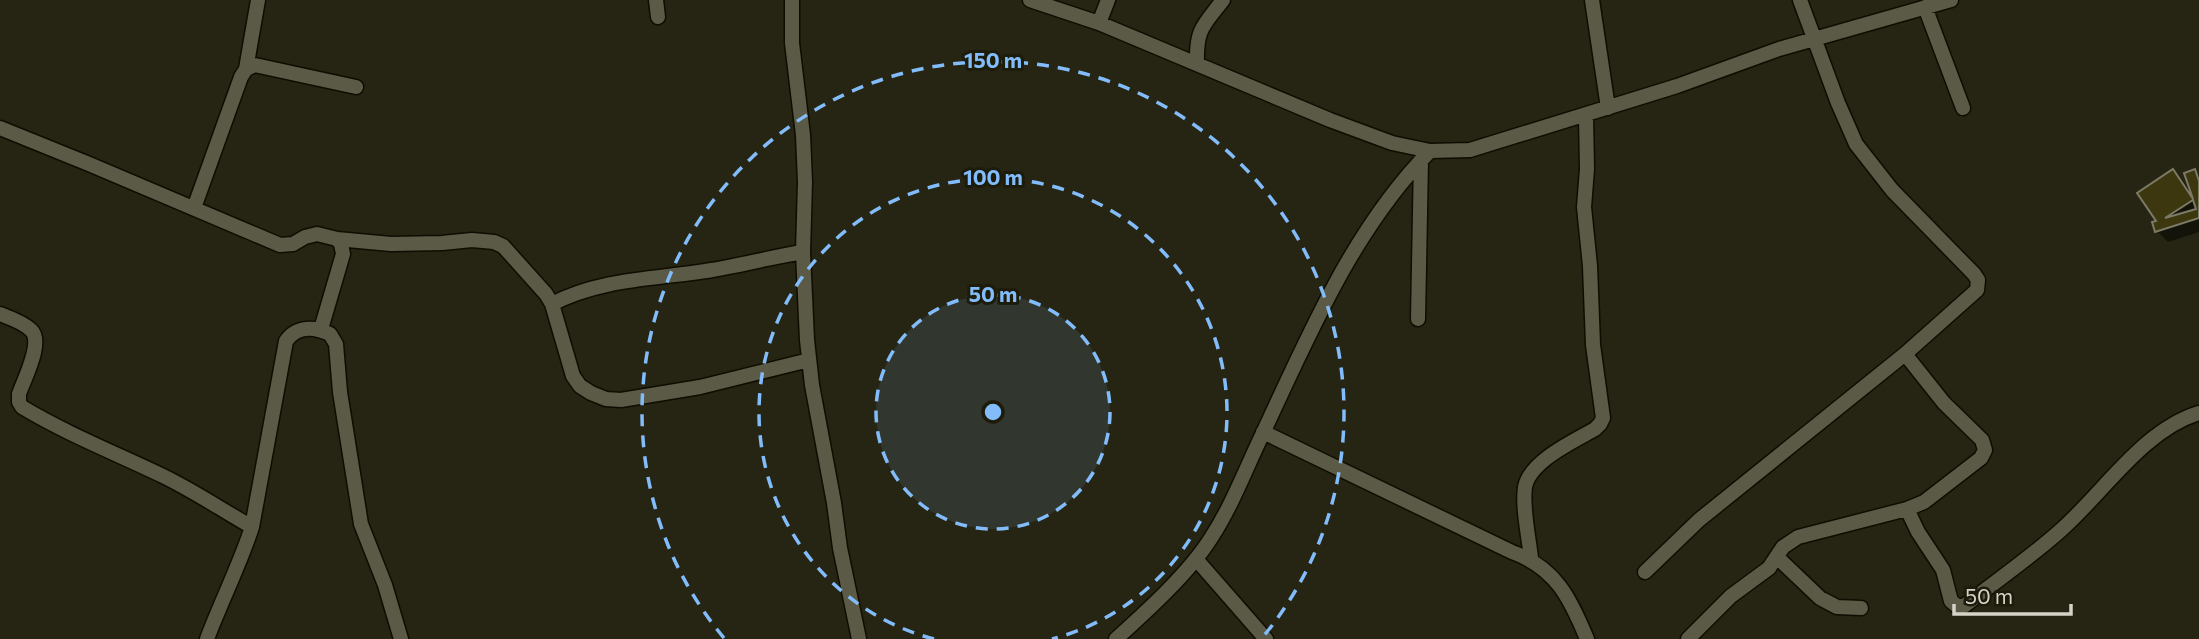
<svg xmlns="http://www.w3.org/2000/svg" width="2199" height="639" font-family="Commissioner,sans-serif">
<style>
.shadow{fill:#0007}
.building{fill:#3c370f;stroke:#7c7a66;stroke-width:2;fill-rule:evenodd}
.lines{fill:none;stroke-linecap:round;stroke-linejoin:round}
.street-casing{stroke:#0f0d01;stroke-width:17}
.street{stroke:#5b5a46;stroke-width:14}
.ring{fill:none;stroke:#82bcfa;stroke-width:3.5;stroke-dasharray:12 9}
.centre{fill:#82bcfa;stroke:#1d1b0a;stroke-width:3.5}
.ring-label{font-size:21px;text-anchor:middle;font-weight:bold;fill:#82bcfa;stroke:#1d1b0a;stroke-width:6;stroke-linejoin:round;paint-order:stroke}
</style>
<rect width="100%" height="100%" fill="#262413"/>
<path class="shadow" d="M 2195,171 L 2199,176 L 2199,232 L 2168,242 L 2157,231 L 2154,224 L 2159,222 L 2173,172 L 2192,195 Z"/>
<path class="building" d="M 2173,169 L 2193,199 L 2184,173 L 2195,169 L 2199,181 L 2199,218 L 2155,232 L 2152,222 L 2156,221 L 2137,193 ZM 2193,200 L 2196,209 L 2165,218 Z"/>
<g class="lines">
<g class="street-casing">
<path id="street" d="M 656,0 L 658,17
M 792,0 L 792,43 L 803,135 L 805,182 L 803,252 L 807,340 L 812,385 L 834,503 L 840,548 L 859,639
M 1030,0 L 1099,23 L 1330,120 L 1392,143 L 1430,151 L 1470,150 L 1677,86 L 1779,49 L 1951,0
M 1592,0 L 1608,108
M 1925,7 L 1963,108
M 1099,23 L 1108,0
M 1197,63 C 1196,29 1203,26 1223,0
M 246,69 L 258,0
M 0,128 L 89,164 L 280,245 L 293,244 L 305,237 L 317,234 L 337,239 L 391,244 L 442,243 L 472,240 L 494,242 L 503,246 L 546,294 L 552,304 L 573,376 L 580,386 L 591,393 L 606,399 L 621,400 L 700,387 L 809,360
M 194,208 L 241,77 L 246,69 L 255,65 L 356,87
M 552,304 C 601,278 659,279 712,270 C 742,265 772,257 803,252
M 0,314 C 10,318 23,322 31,330 C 44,342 24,379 19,394 L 19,402 L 22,407 C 67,434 115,453 163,476 C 194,491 222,510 252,527
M 1418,319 L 1421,160
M 321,329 L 343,254 L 341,244 L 337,239
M 1263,432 L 1512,552 C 1556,568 1570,598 1587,639
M 1907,509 L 1918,532 L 1943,570 L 1951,601 L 1957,606 L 1964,606 C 1996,581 2031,557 2061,530 C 2104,492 2143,430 2199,413
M 1777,557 L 1820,598 L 1837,607 L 1861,608
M 1531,558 C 1529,538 1522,508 1525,487 C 1530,461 1574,441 1595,429 L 1600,424 L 1603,418 L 1593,345 L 1590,266 L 1584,207 L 1587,169 L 1586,116
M 1196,559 L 1266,639
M 1645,572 L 1699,520 L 1905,354 L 1977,290 L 1978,280 L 1974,274 L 1892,190 L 1856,144 L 1838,103 L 1800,0
M 207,639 C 221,602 240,564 252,527 L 286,341 C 297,325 315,327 330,334 L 336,344 L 340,392 L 361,524 L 385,585 L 401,639
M 1116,639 C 1147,611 1189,573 1211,538 C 1232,506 1246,468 1263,433 C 1309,335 1353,229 1430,151
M 1688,639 L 1731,596 L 1769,568 L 1783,547 L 1798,537 L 1907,509 L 1924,502 L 1981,458 L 1985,450 L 1982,440 L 1944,403 L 1905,354"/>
</g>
<use href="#street" class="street"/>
</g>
<circle cx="993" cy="412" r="117" fill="#82bcfa" fill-opacity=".12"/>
<g class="ring">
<circle cx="993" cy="412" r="117"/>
<path d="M934 639A234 234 0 1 1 1052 639"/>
<path d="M724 638A351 351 0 1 1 1262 638"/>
</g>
<circle cx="993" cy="412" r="10" class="centre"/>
<g class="ring-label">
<text x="993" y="68">150 m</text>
<text x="993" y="185">100 m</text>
<text x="993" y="302">50 m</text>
</g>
<path d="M1954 604v10h117v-10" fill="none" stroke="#d5d4c9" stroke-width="3.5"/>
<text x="1965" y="604" font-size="21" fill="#d5d4c9" stroke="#1d1b0a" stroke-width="5" paint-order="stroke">50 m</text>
</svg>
